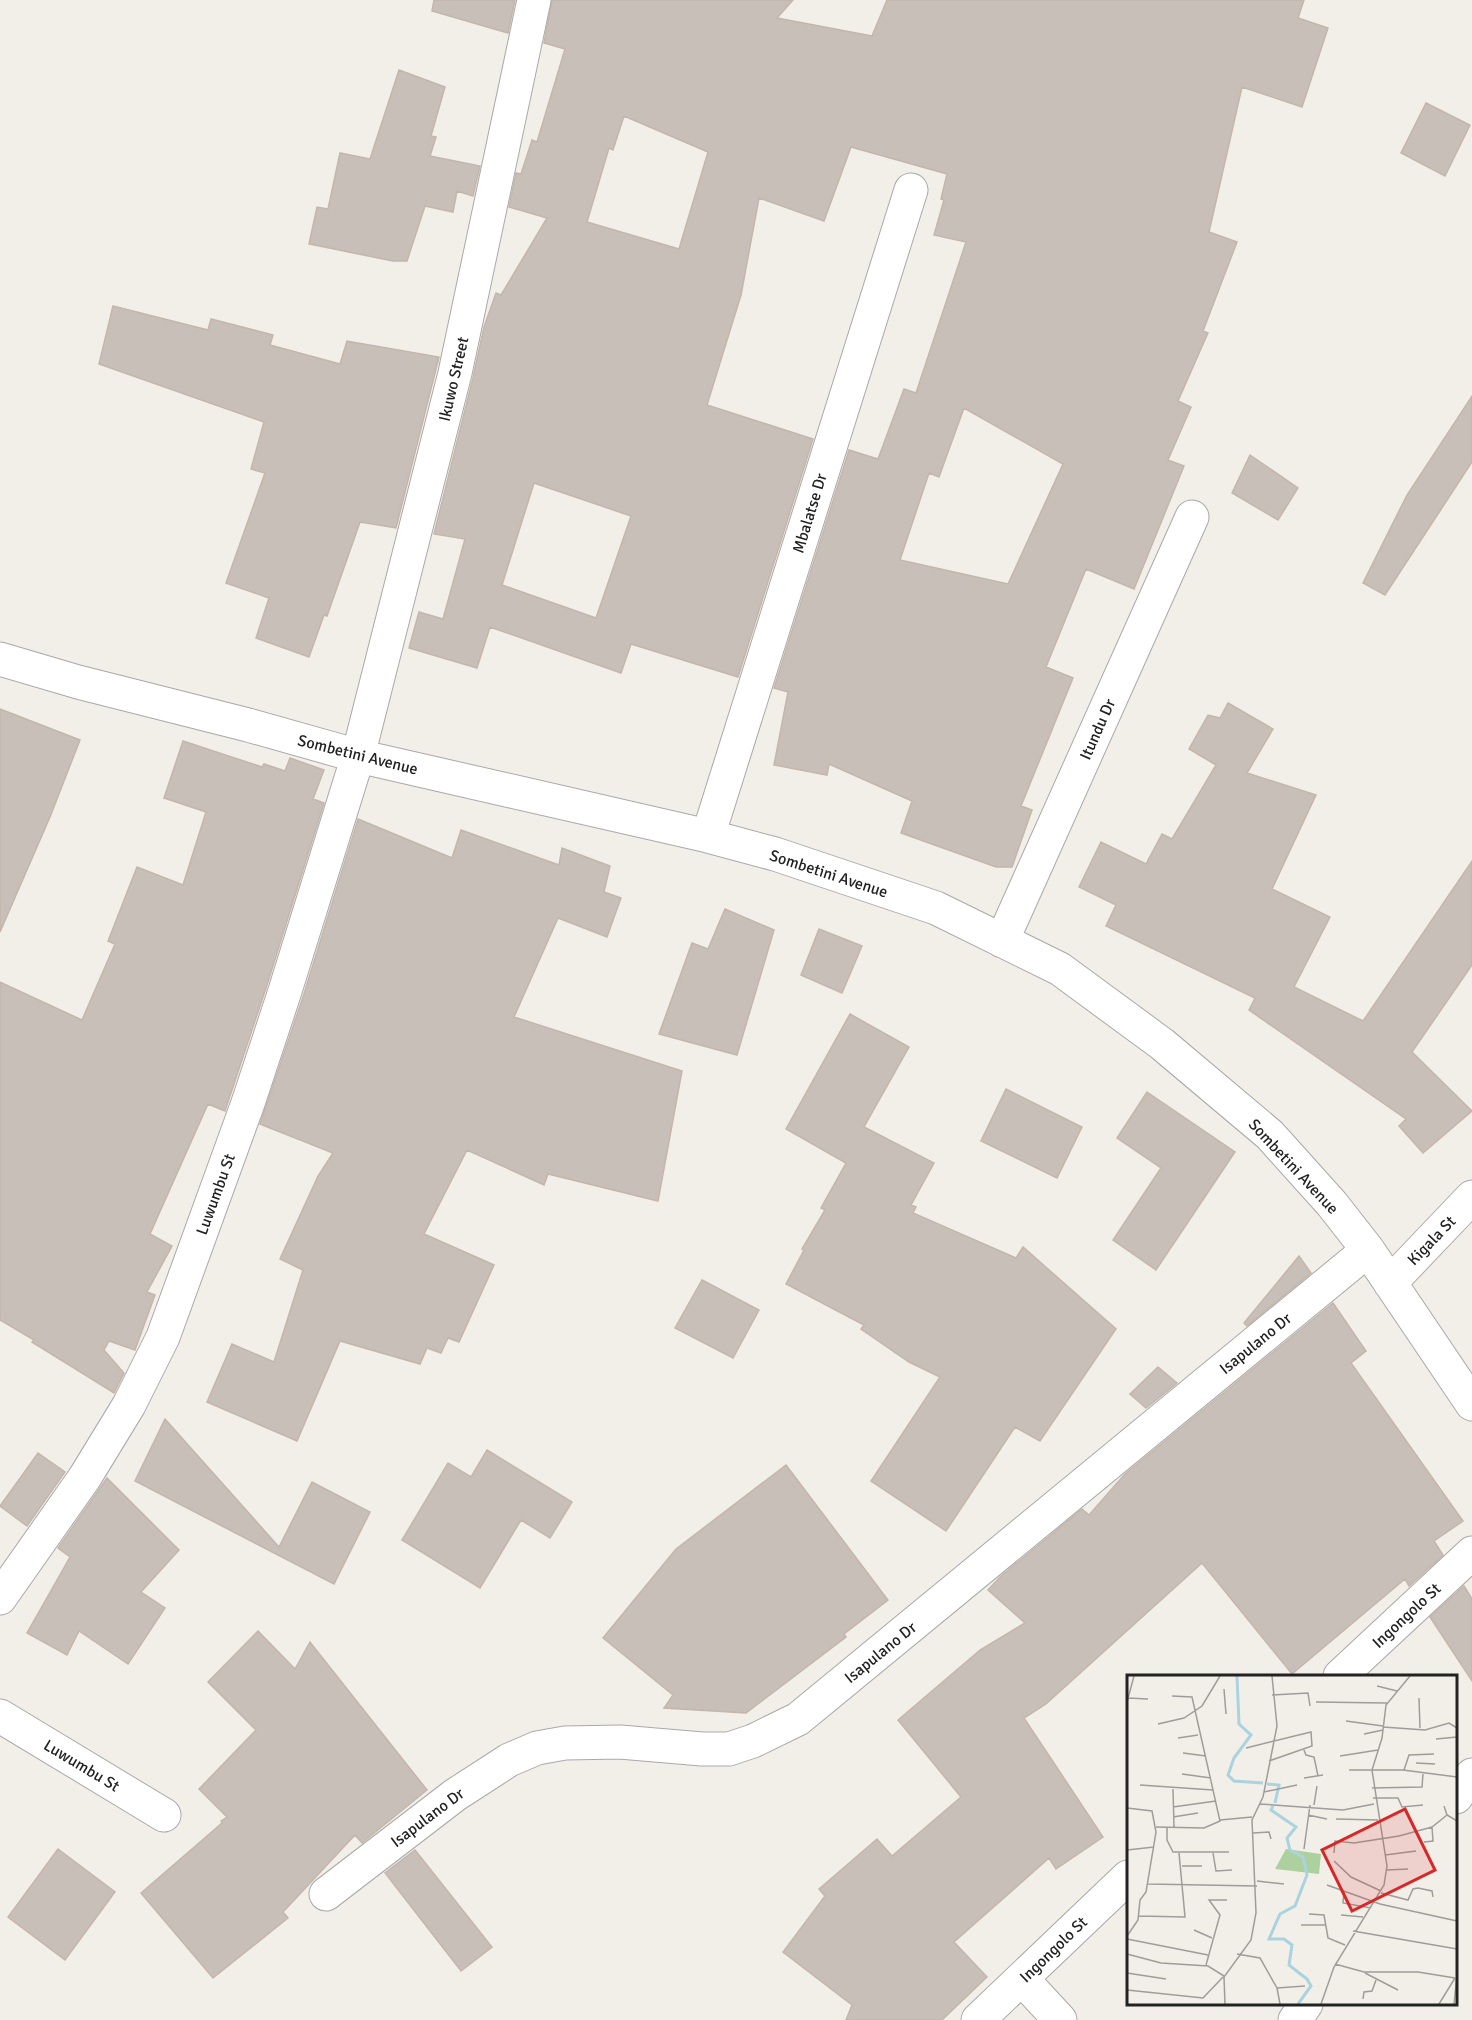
<svg xmlns="http://www.w3.org/2000/svg" width="1472" height="2020" font-family="Signika,sans-serif">
<style>
.building{fill:#c7bfb8;stroke:#c4b6ab;stroke-width:1.5;fill-rule:evenodd}
.lines{fill:none;stroke-linecap:round;stroke-linejoin:round}
.minor-casing{stroke:#a9a9a9;stroke-width:35}
.minor{stroke:#fff;stroke-width:33}
.labels{text-anchor:middle;stroke-width:6;stroke-linejoin:round;paint-order:stroke}
.street-label{font-size:16px;fill:#222;stroke:#fff}
.inset-river{fill:none;stroke:#aad3df;stroke-width:3}
.inset-road{fill:none;stroke:#9f9d99;stroke-width:1.5}
.view{fill:#d62828;fill-opacity:0.15;stroke:#d62828;stroke-width:3}
.inset-edge{fill:none;stroke:#222;stroke-width:3}
</style>
<rect width="100%" height="100%" fill="#f2efe9"/>
<path class="building" d="M 434,0 L 515,0 L 508,33 L 432,11 Z
M 552,0 L 793,0 L 777,18 L 872,36 L 887,0 L 1304,0 L 1298,18 L 1328,28 L 1302,107 L 1242,87 L 1209,232 L 1237,242 L 1203,331 L 1208,333 L 1178,401 L 1191,407 L 1168,460 L 1184,466 L 1134,589 L 1086,569 L 1046,667 L 1073,678 L 1021,806 L 1032,810 L 1012,867 L 996,867 L 901,833 L 912,801 L 829,764 L 827,775 L 774,765 L 788,692 L 774,688 L 849,450 L 878,459 L 904,389 L 916,393 L 966,242 L 934,235 L 944,200 L 941,199 L 947,174 L 851,147 L 824,221 L 759,198 L 741,295 L 707,405 L 813,439 L 738,677 L 631,644 L 621,673 L 490,627 L 477,668 L 409,648 L 419,612 L 443,619 L 465,539 L 434,534 L 473,378 L 484,327 L 496,293 L 501,295 L 547,218 L 509,207 L 516,173 L 521,174 L 532,140 L 537,142 L 565,49 L 544,43 ZM 624,116 L 708,152 L 679,249 L 587,222 L 609,148 L 613,150 ZM 964,408 L 1063,464 L 1008,584 L 900,560 L 929,473 L 939,477 ZM 534,483 L 631,516 L 596,618 L 502,585 Z
M 399,70 L 445,87 L 431,136 L 436,137 L 430,156 L 480,166 L 473,196 L 457,191 L 453,212 L 425,206 L 407,261 L 393,261 L 309,244 L 317,207 L 328,209 L 340,153 L 370,159 Z
M 1426,103 L 1470,125 L 1445,176 L 1401,153 Z
M 113,306 L 208,330 L 211,319 L 273,335 L 270,345 L 340,364 L 347,341 L 439,357 L 396,528 L 360,522 L 327,616 L 324,615 L 309,657 L 256,638 L 269,598 L 226,583 L 265,473 L 251,469 L 264,422 L 99,364 Z
M 1472,396 L 1472,462 L 1385,595 L 1363,583 L 1407,495 Z
M 1250,455 L 1298,488 L 1278,520 L 1232,493 Z
M 1228,703 L 1273,729 L 1247,773 L 1316,795 L 1272,889 L 1330,917 L 1294,987 L 1363,1021 L 1472,861 L 1472,965 L 1412,1052 L 1472,1111 L 1423,1153 L 1399,1126 L 1406,1119 L 1249,1010 L 1255,998 L 1106,926 L 1116,905 L 1079,887 L 1101,842 L 1146,864 L 1162,834 L 1172,839 L 1216,765 L 1189,749 L 1208,715 L 1220,718 Z
M 0,709 L 80,740 L 50,817 L 0,932 Z
M 183,741 L 262,767 L 264,764 L 285,771 L 290,758 L 324,770 L 313,799 L 324,803 L 267,985 L 225,1111 L 208,1104 L 150,1234 L 172,1246 L 147,1292 L 155,1295 L 135,1350 L 109,1341 L 104,1350 L 124,1373 L 114,1393 L 32,1342 L 34,1340 L 0,1320 L 0,982 L 82,1020 L 115,944 L 108,941 L 137,867 L 183,885 L 206,812 L 164,798 Z
M 358,819 L 452,858 L 461,830 L 559,865 L 562,848 L 610,866 L 604,892 L 621,898 L 607,937 L 558,918 L 514,1017 L 682,1071 L 658,1201 L 548,1174 L 544,1185 L 467,1150 L 424,1234 L 494,1265 L 459,1342 L 448,1338 L 441,1353 L 427,1348 L 420,1364 L 340,1341 L 297,1441 L 207,1402 L 232,1344 L 274,1362 L 303,1270 L 280,1259 L 318,1176 L 333,1153 L 260,1124 L 303,997 Z
M 725,909 L 774,930 L 737,1055 L 659,1034 L 692,943 L 708,949 Z
M 819,929 L 862,946 L 842,993 L 801,975 Z
M 850,1014 L 909,1047 L 864,1127 L 934,1163 L 911,1205 L 916,1207 L 913,1213 L 1016,1258 L 1023,1247 L 1116,1329 L 1040,1441 L 1015,1427 L 946,1531 L 871,1481 L 940,1377 L 909,1362 L 861,1329 L 864,1325 L 786,1284 L 804,1250 L 802,1249 L 825,1210 L 821,1208 L 846,1163 L 786,1129 Z
M 1006,1089 L 1082,1127 L 1057,1178 L 981,1141 Z
M 1147,1092 L 1235,1152 L 1156,1270 L 1113,1240 L 1161,1168 L 1117,1138 Z
M 1299,1256 L 1311,1273 L 1247,1326 L 1244,1323 Z
M 702,1280 L 759,1310 L 733,1358 L 675,1328 Z
M 1333,1303 L 1366,1351 L 1351,1363 L 1463,1521 L 1434,1541 L 1443,1555 L 1409,1586 L 1405,1579 L 1292,1674 L 1202,1563 L 1046,1704 L 1024,1718 L 1103,1837 L 1056,1869 L 1049,1858 L 954,1942 L 987,1977 L 942,2020 L 846,2020 L 852,2005 L 783,1952 L 825,1896 L 819,1889 L 877,1839 L 892,1856 L 961,1797 L 898,1720 L 980,1650 L 1025,1623 L 988,1590 L 1000,1577 L 1082,1509 L 1089,1515 L 1125,1474 Z
M 1158,1367 L 1177,1383 L 1146,1408 L 1130,1394 Z
M 165,1419 L 279,1547 L 312,1482 L 370,1512 L 334,1584 L 135,1481 Z
M 487,1450 L 572,1502 L 550,1538 L 521,1520 L 480,1588 L 402,1540 L 448,1463 L 471,1477 Z
M 38,1453 L 65,1472 L 27,1526 L 0,1506 Z
M 786,1465 L 888,1600 L 844,1634 L 846,1637 L 746,1713 L 664,1708 L 673,1695 L 603,1638 L 676,1549 Z
M 107,1478 L 179,1550 L 141,1592 L 165,1608 L 128,1664 L 79,1631 L 67,1655 L 27,1633 L 70,1557 L 58,1548 Z
M 1464,1586 L 1472,1599 L 1472,1681 L 1430,1617 Z
M 258,1631 L 295,1669 L 310,1642 L 427,1790 L 362,1843 L 355,1835 L 283,1912 L 288,1918 L 213,1978 L 141,1893 L 222,1823 L 221,1821 L 227,1817 L 199,1789 L 256,1730 L 208,1682 Z
M 58,1849 L 115,1892 L 65,1960 L 8,1917 Z
M 415,1850 L 492,1947 L 461,1971 L 385,1873 Z"/>
<g class="lines">
<g class="minor-casing">
<path id="minor" d="M 0,659 L 78,682 L 248,725 L 358,756 L 708,836 L 775,854 L 936,908 L 1060,969 L 1162,1044 L 1270,1135 L 1332,1204 L 1368,1250 L 1472,1404
M 708,836 L 911,190
M 1002,941 L 1192,517
M 1390,1283 L 1472,1197
M 0,1598 L 85,1477 L 129,1405 L 163,1337 L 248,1103 L 285,991 L 358,756 L 455,373 L 534,0
M 1340,1676 L 1472,1553
M 0,1716 L 164,1815
M 1456,1797 L 1472,1775
M 326,1894 L 455,1795 L 509,1760 L 537,1748 L 565,1743 L 620,1742 L 702,1749 L 729,1749 L 753,1741 L 798,1719 L 1368,1250
M 1022,1979 L 1060,2020
M 978,2020 L 1128,1877
M 1295,2020 L 1306,2004"/>
</g>
<use href="#minor" class="minor"/>
</g>
<g class="labels">
<g class="street-label">
<text transform="translate(453 379) rotate(-77)" y="6">Ikuwo Street</text>
<text transform="translate(809 513) rotate(-73)" y="6">Mbalatse Dr</text>
<text transform="translate(1097 729) rotate(-66)" y="6">Itundu Dr</text>
<text transform="translate(358 754) rotate(14)" y="6">Sombetini Avenue</text>
<text transform="translate(829 873) rotate(18)" y="6">Sombetini Avenue</text>
<text transform="translate(1294 1166) rotate(47)" y="6">Sombetini Avenue</text>
<text transform="translate(215 1194) rotate(-70)" y="6">Luwumbu St</text>
<text transform="translate(1431 1240) rotate(-46)" y="6">Kigala St</text>
<text transform="translate(1255 1343) rotate(-39)" y="6">Isapulano Dr</text>
<text transform="translate(1406 1615) rotate(-43)" y="6">Ingongolo St</text>
<text transform="translate(880 1652) rotate(-39)" y="6">Isapulano Dr</text>
<text transform="translate(82 1765) rotate(31)" y="6">Luwumbu St</text>
<text transform="translate(427 1817) rotate(-37)" y="6">Isapulano Dr</text>
<text transform="translate(1053 1949) rotate(-44)" y="6">Ingongolo St</text>
</g>
</g>
<g transform="translate(1127 1675)">
<rect width="330" height="330" fill="#f2efe9"/>
<path d="M 159,174 L 194,179 L 192,199 L 148,194 Z" fill="#add19e"/>
<path class="inset-river" d="M 110,1 L 112,49 L 124,60 L 107,83 L 101,100 L 107,106 L 136,108M 140,109 L 152,110 L 148,128M 146,131 L 144,135 L 169,152 L 160,163 L 163,175 L 176,182 L 180,200 L 168,231 L 153,239 L 142,264 L 157,264 L 165,270 L 162,290 L 180,304 L 184,311 L 171,329"/>
<path class="inset-road" d="M 250,11 L 270,16M 97,14 L 99,39M 145,20 L 181,18 L 183,31M 1,23 L 21,24M 292,23 L 293,53M 0,27 L 7,1M 189,27 L 260,28M 219,46 L 256,51M 31,49 L 57,43 L 75,31 L 93,1M 256,52 L 298,55 L 322,48 L 330,53M 237,59 L 256,55M 51,63 L 71,60M 309,64 L 330,62M 119,73 L 184,57 L 185,71 L 142,86M 177,75 L 179,80 L 187,82 L 191,101M 56,78 L 79,81M 213,81 L 251,75M 289,88 L 308,89M 222,95 L 276,95 L 330,102M 277,95 L 282,80 L 307,79M 55,99 L 84,103M 177,103 L 196,100M 13,110 L 86,115M 245,113 L 295,112 L 296,99M 46,114 L 47,152M 137,117 L 170,110M 246,123 L 271,123 L 275,132 L 296,130M 133,129 L 216,135 L 247,129M 187,130 L 190,111M 317,131 L 320,140 L 330,146M 46,132 L 89,126M 0,133 L 25,136 L 29,157 L 19,217 L 13,225 L 11,245 L 0,261M 181,140 L 200,144M 46,142 L 71,138M 209,144 L 251,145M 93,145 L 125,142M 29,152 L 77,153 L 93,146 L 65,22 L 45,21M 40,152 L 40,165 L 46,177 L 102,177M 126,158 L 142,157 L 144,164M 297,167 L 306,166 L 305,152M 177,174 L 183,130M 0,175 L 27,172M 86,178 L 89,196 L 105,195M 207,178 L 208,166 L 227,168 L 272,161 L 305,152 L 320,140M 258,180 L 289,176M 207,186 L 224,202 L 254,216M 55,191 L 75,191M 260,195 L 281,194M 130,206 L 157,209M 21,209 L 130,211M 200,210 L 253,229 L 330,246M 217,216 L 216,228 L 244,233M 254,218 L 281,225 L 286,214 L 291,213 L 305,216 L 306,222M 182,239 L 197,240 L 201,263 L 218,270M 214,240 L 236,242M 12,241 L 58,242 L 52,178M 174,250 L 198,250M 67,255 L 85,263M 226,256 L 330,274M 0,264 L 81,280M 0,279 L 34,288 L 81,291 L 97,301M 110,279 L 133,283 L 150,313 L 153,329M 208,289 L 237,297 L 291,297 L 328,303M 79,290 L 93,240 L 82,225 L 100,225M 0,298 L 39,304M 238,298 L 271,315M 150,313 L 178,311M 0,315 L 76,323 L 96,302M 236,324 L 237,317 L 245,316 L 249,305M 98,329 L 97,302 L 124,265 L 129,238 L 125,145 L 136,122 L 150,51 L 145,1M 194,329 L 207,292 L 257,210 L 260,191 L 245,95 L 255,63 L 259,30 L 283,1M 312,329 L 328,303M 327,329 L 330,300"/>
<path class="view" d="M 278,134 L 308,195 L 225,236 L 195,175 Z"/>
<rect width="330" height="330" class="inset-edge"/>
</g>
</svg>
